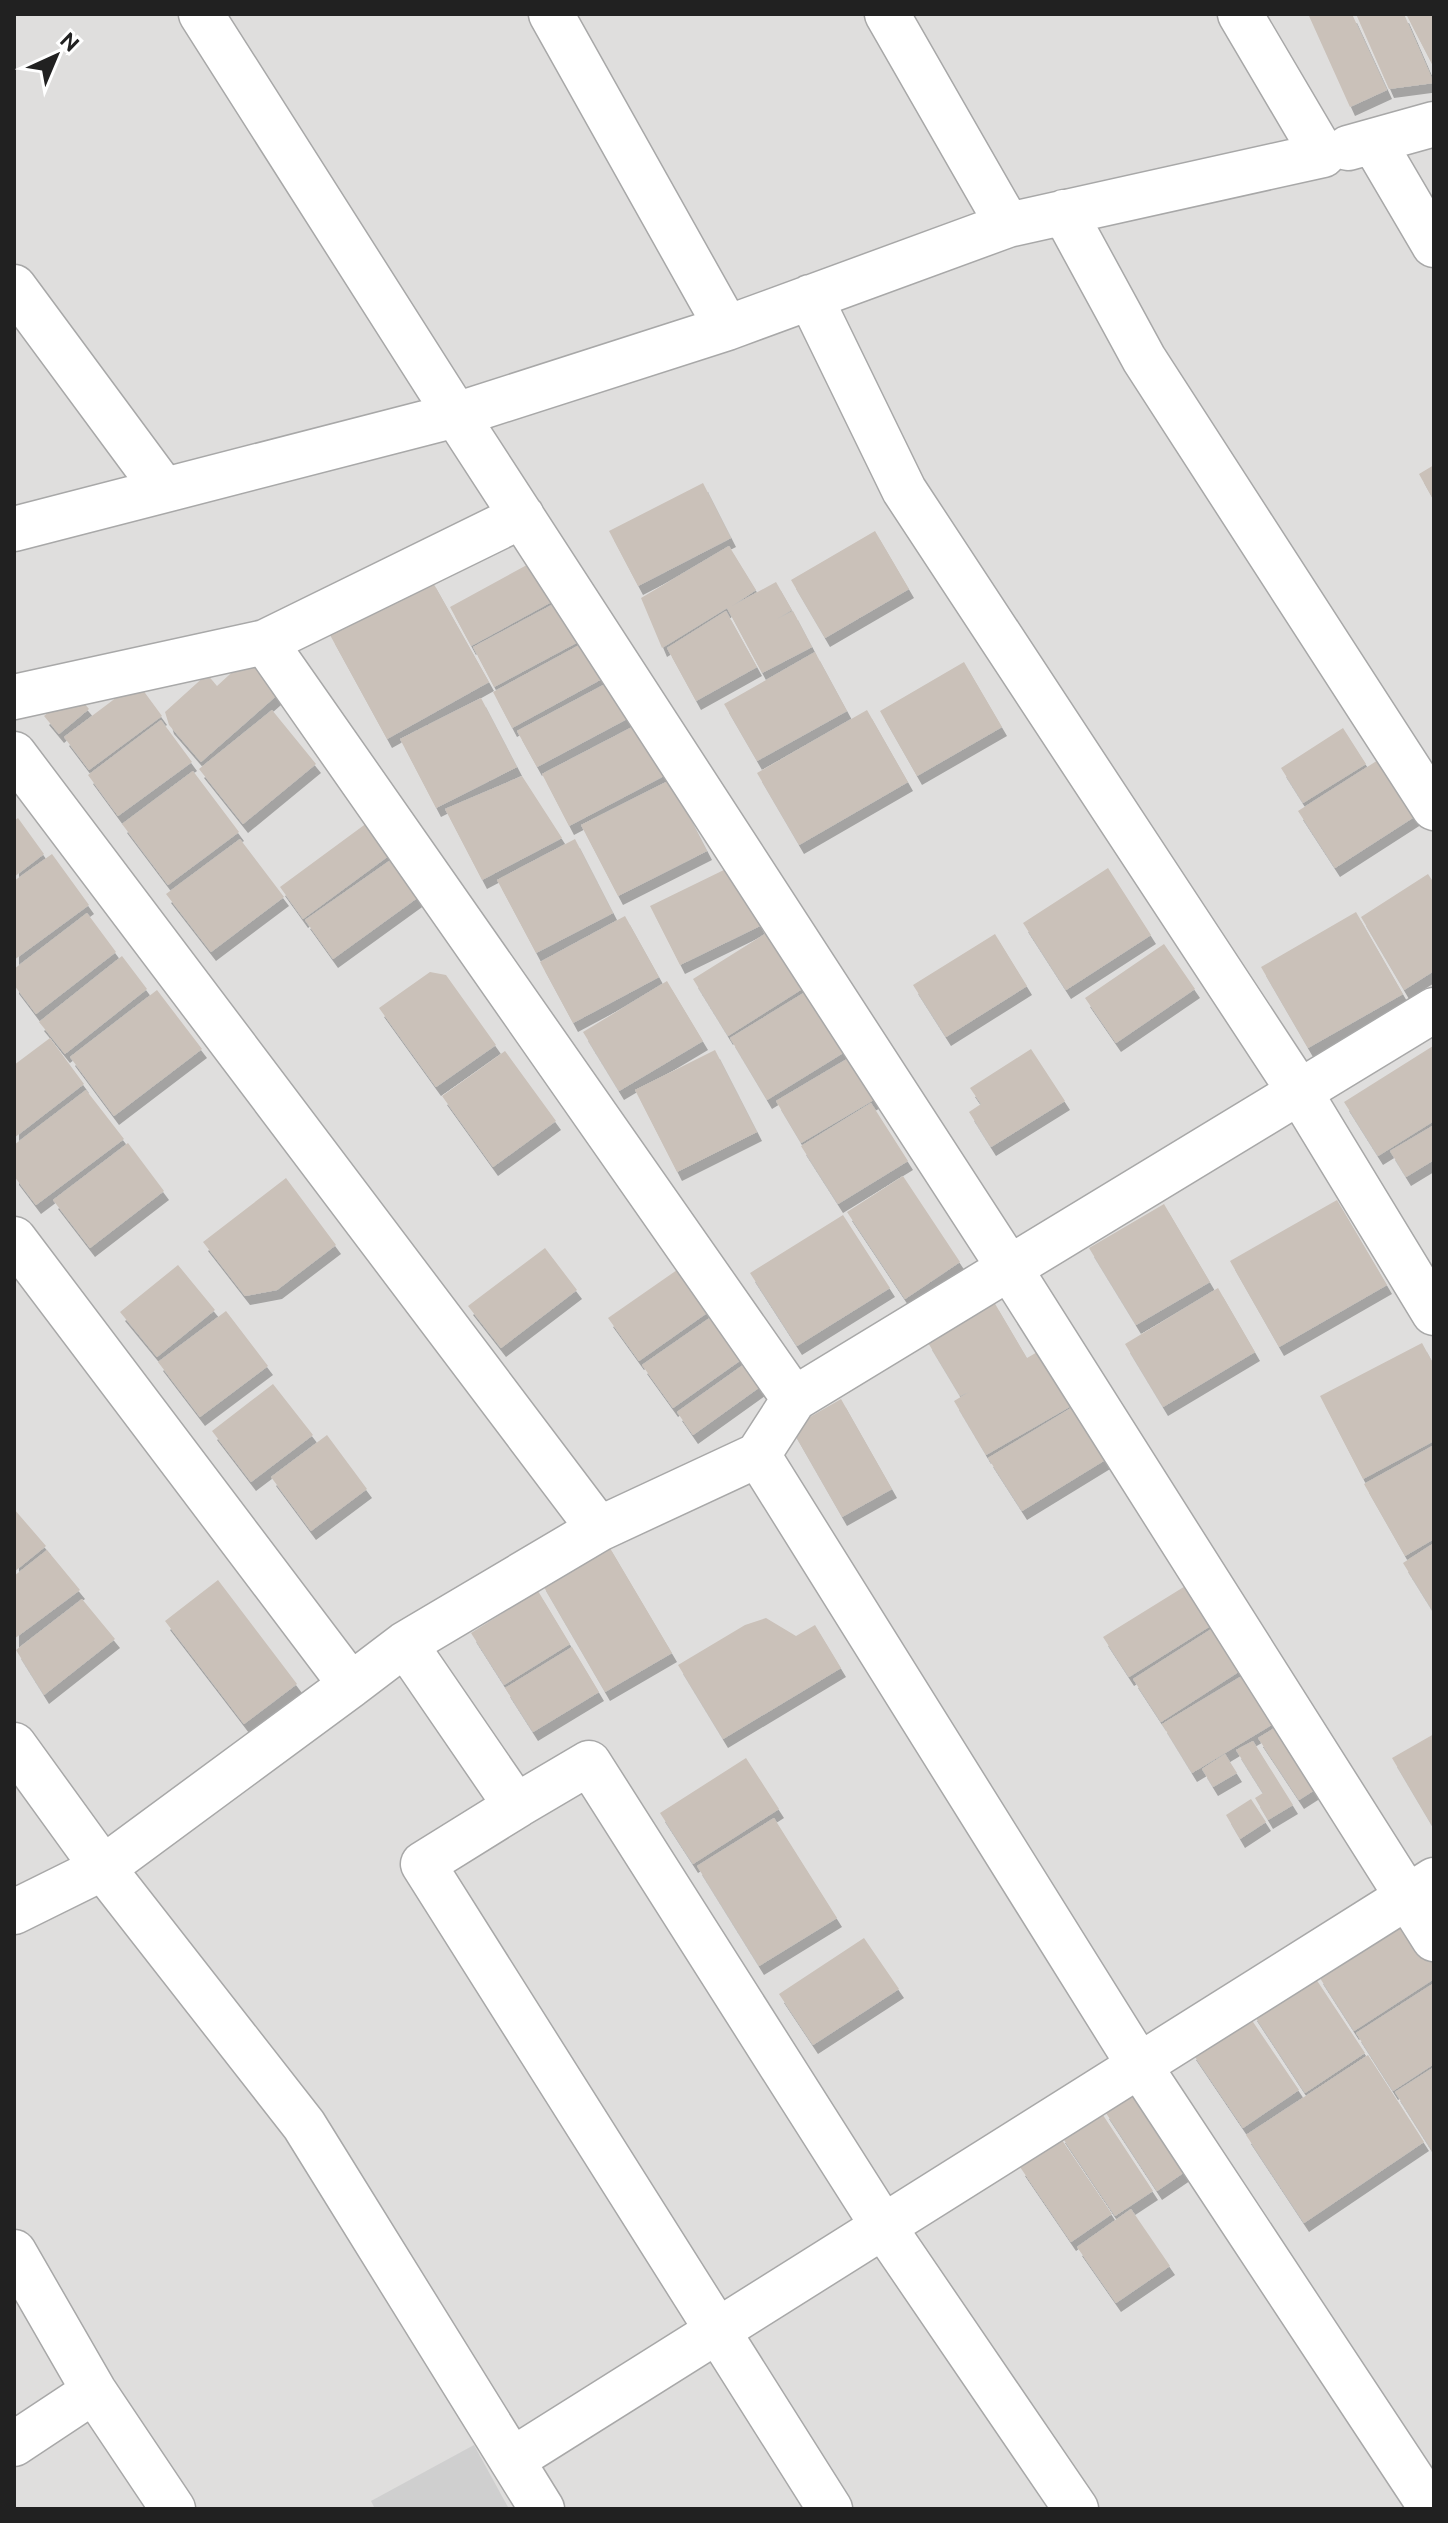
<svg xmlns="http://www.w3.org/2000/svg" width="1448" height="2523" font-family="Ubuntu,sans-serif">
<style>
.residential{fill:#dfdedd}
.religious{fill:#cfcfcf}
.building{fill:#cac1b9;filter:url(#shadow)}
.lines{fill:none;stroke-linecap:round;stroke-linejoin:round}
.minor-casing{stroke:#a8a8a8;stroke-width:47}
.minor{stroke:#fff;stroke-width:44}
</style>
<defs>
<filter id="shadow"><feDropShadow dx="5" dy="9" stdDeviation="0" flood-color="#0004"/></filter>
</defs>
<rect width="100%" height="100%" fill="#f2efe7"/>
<path class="residential" d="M 14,14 L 1434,14 L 1434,2509 L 14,2509 Z"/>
<path class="religious" d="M 474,2445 L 509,2509 L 375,2509 L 371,2501 Z"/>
<path class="building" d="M 1313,14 L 1352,14 L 1387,90 L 1350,107 L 1309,16 Z
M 1356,14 L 1404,14 L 1434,83 L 1389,89 Z
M 1406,14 L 1434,14 L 1434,68 Z
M 1434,465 L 1434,501 L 1419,474 Z
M 703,483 L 731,538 L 638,586 L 609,531 Z
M 875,531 L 909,589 L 825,638 L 791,580 Z
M 729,546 L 756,590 L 732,606 L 776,582 L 792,610 L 777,619 L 793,611 L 812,647 L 762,673 L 727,608 L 662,648 L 641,598 Z
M 536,560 L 557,599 L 471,646 L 450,607 Z
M 431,579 L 489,682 L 387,739 L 330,635 Z
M 559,601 L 580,641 L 494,687 L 473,647 Z
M 726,611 L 757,667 L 696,701 L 667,648 Z
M 583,643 L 602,679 L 512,728 L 493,692 Z
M 815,652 L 847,711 L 757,761 L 724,704 Z
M 252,654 L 284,689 L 201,762 L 169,725 L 165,712 L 207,674 L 217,686 Z
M 964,662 L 1002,727 L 917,776 L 880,711 Z
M 137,682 L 162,716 L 89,770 L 64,737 Z
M 607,683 L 627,719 L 537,767 L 517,731 Z
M 74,691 L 89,709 L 59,734 L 44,716 Z
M 481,698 L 517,767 L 436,808 L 400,739 Z
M 272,710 L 316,764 L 243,824 L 199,769 Z
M 867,710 L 908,782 L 799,845 L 757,773 Z
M 161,720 L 192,762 L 118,816 L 88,775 Z
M 636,725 L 664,776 L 569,826 L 542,774 Z
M 1343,728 L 1366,764 L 1303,803 L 1281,768 Z
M 1386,755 L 1422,812 L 1335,868 L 1298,811 Z
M 193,771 L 239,832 L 168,885 L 122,824 Z
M 522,776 L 562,838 L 482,880 L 445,809 Z
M 670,780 L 707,851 L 618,896 L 581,825 Z
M 18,818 L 44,854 L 14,877 L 14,821 Z
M 371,820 L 394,852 L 303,919 L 280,887 Z
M 240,839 L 284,897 L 211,952 L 166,894 Z
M 575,839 L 613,913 L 536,953 L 497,880 Z
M 52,854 L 89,905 L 14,960 L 14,881 Z
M 392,859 L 420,896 L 333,959 L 305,920 Z
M 730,867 L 760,926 L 680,965 L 650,906 Z
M 1108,868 L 1151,935 L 1066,990 L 1023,923 Z
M 1428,874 L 1434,883 L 1434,971 L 1404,990 L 1361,917 Z
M 1356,912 L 1403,994 L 1308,1048 L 1261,967 Z
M 87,913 L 116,952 L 36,1014 L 14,985 L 14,969 Z
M 625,916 L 659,977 L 573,1023 L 540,962 Z
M 771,930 L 807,986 L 728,1036 L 693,979 Z
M 995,934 L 1027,986 L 946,1037 L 913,985 Z
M 1164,944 L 1195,989 L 1116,1043 L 1085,998 Z
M 122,956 L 147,989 L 65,1054 L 39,1022 Z
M 430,972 L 446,975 L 496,1045 L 436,1087 L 379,1008 Z
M 667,981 L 703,1041 L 619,1091 L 583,1032 Z
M 810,989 L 848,1050 L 767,1100 L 730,1038 Z
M 157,990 L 202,1049 L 114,1116 L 70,1057 Z
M 50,1038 L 84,1084 L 14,1138 L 14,1065 Z
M 1433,1046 L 1434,1121 L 1378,1156 L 1344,1102 Z
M 1031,1049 L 1065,1101 L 991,1147 L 969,1112 L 981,1104 L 970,1088 Z
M 715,1050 L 757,1132 L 677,1172 L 635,1090 Z
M 505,1051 L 556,1121 L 493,1167 L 442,1096 Z
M 852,1056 L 877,1098 L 801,1143 L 776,1101 Z
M 86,1090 L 124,1139 L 36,1205 L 14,1176 L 14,1145 Z
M 871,1103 L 908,1161 L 838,1204 L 801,1146 Z
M 1434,1125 L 1434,1160 L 1406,1177 L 1390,1151 Z
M 128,1143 L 164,1191 L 90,1248 L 53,1200 Z
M 903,1176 L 960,1262 L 905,1299 L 847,1212 Z
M 286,1178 L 336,1245 L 277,1290 L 245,1296 L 203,1242 Z
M 1337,1200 L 1387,1285 L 1279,1347 L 1230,1261 Z
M 1164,1204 L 1210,1282 L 1136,1325 L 1089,1248 Z
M 843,1215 L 890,1288 L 797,1346 L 750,1273 Z
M 545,1248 L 577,1290 L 501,1348 L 468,1306 Z
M 178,1265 L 215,1310 L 157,1357 L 120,1312 Z
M 677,1270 L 707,1313 L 639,1361 L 608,1318 Z
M 1218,1288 L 1255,1352 L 1163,1407 L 1125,1344 Z
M 994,1302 L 1027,1358 L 1046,1347 L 1078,1402 L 986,1455 L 954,1401 L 969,1392 L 960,1396 L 927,1341 Z
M 226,1311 L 268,1366 L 200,1417 L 158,1362 Z
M 711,1317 L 741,1360 L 673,1408 L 642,1365 Z
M 1422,1343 L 1434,1365 L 1434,1441 L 1363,1479 L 1320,1396 Z
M 743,1365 L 760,1387 L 693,1435 L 677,1412 Z
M 273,1384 L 313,1435 L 251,1482 L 212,1431 Z
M 841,1399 L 892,1489 L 842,1517 L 791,1428 Z
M 1081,1402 L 1115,1454 L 1022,1511 L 988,1458 Z
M 327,1435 L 367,1489 L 311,1531 L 271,1477 Z
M 1434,1445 L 1434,1539 L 1405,1556 L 1364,1484 Z
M 14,1509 L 46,1546 L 14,1572 Z
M 607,1543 L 672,1653 L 605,1692 L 541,1582 Z
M 1434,1543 L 1434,1613 L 1403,1563 Z
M 47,1550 L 80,1590 L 14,1639 L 14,1576 Z
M 218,1580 L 297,1684 L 244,1724 L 165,1621 Z
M 1195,1580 L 1220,1620 L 1129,1677 L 1103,1637 Z
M 538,1591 L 570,1644 L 504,1685 L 471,1633 Z
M 82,1599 L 115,1639 L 44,1695 L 16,1650 Z
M 766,1618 L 796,1636 L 815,1625 L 841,1668 L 723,1739 L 678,1665 L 745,1625 Z
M 1227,1619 L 1254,1662 L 1161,1722 L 1133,1679 Z
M 572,1647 L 599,1692 L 533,1732 L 505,1688 Z
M 1250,1671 L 1280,1720 L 1192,1773 L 1162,1724 Z
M 1284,1722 L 1324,1784 L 1299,1800 L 1258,1738 Z
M 1434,1734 L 1434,1829 L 1392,1758 Z
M 1253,1741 L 1293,1805 L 1268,1820 L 1255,1798 L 1263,1793 L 1236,1750 Z
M 1225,1754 L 1237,1773 L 1213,1787 L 1202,1769 Z
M 746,1758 L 779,1809 L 693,1864 L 660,1813 Z
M 1251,1799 L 1266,1822 L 1240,1839 L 1226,1815 Z
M 774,1818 L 837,1918 L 759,1966 L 697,1866 Z
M 1406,1918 L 1434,1961 L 1434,1979 L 1354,2031 L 1318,1975 Z
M 864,1938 L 899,1989 L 813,2045 L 779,1994 Z
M 1312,1973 L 1365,2053 L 1305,2093 L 1252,2012 Z
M 1434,1983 L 1434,2064 L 1393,2091 L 1356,2033 Z
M 1247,2013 L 1299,2090 L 1243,2128 L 1191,2051 Z
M 1368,2055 L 1424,2142 L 1304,2223 L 1246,2135 Z
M 1434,2067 L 1434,2154 L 1395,2092 Z
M 1144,2083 L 1198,2163 L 1157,2191 L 1104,2110 Z
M 1099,2109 L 1153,2191 L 1115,2216 L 1060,2134 Z
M 1062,2140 L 1112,2214 L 1071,2242 L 1020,2167 Z
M 1131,2209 L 1170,2266 L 1116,2303 L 1077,2247 Z"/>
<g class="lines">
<g class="minor-casing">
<path id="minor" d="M 201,14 L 456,415 L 727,328
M 551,14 L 727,328 L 1008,225
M 887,14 L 1008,225 L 1323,155 L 1240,14
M 1373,141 L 1434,245
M 1348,148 L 1434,124
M 1064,212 L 1144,359 L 1434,808
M 14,287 L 164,490
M 810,297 L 904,490 L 1299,1091 L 1434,1313
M 14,529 L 456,415 L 1010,1269 L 1434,1939
M 265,642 L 794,1399
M 14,697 L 265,642 L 522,516
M 14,754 L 599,1529
M 14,1239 L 351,1685 L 103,1868 L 14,1745
M 758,1455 L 1139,2065 L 1432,2509
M 405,1644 L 516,1806 L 589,1763 L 883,2226 L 1076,2509
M 351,1685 L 405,1644 L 599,1529 L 758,1455 L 794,1399 L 1434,1010
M 518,1805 L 423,1864 L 830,2509
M 14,1912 L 103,1868 L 304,2125 L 542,2509
M 14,2252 L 94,2391 L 173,2509
M 14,2444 L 94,2391
M 512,2460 L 1434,1880"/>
</g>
<use href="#minor" class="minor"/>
</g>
<rect width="1448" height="2523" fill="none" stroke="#212121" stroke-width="32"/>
<g transform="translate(56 56) rotate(44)" stroke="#ffffff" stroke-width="6" paint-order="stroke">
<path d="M0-6L14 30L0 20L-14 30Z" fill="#212121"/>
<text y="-12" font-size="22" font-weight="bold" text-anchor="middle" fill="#212121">N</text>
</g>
</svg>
